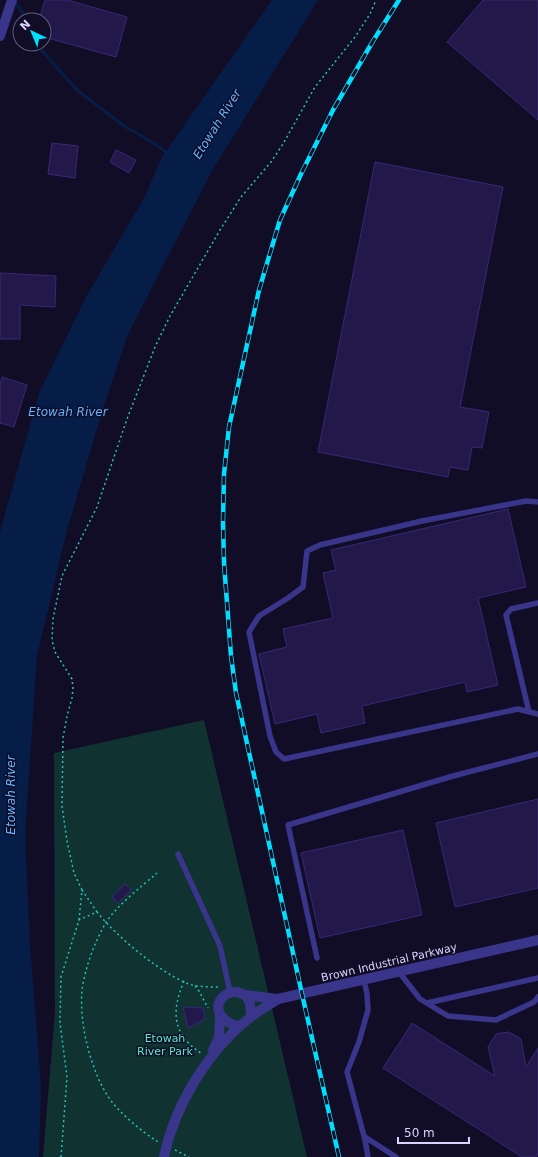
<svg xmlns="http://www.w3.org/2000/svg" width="538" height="1157" font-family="'DejaVu Sans',sans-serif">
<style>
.green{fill:#103231}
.water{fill:#061d48}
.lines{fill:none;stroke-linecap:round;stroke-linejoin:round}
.stream{stroke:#061d48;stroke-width:3}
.building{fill:#23184a;stroke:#392878}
.path{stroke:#25c1bb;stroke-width:1.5;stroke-dasharray:2 3;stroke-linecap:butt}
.lane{stroke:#39358a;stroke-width:5.5}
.street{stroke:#39358a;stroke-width:10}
.rail-casing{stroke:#00e0fe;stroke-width:4.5}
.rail{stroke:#120d27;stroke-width:3;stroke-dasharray:9;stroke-linecap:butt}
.labels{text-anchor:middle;stroke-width:3;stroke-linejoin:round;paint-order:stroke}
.street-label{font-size:11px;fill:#d9d3ff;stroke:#120d27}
.park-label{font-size:11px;fill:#55e9c7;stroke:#120d27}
.water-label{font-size:12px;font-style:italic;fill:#61b3ff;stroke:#120d27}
</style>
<rect width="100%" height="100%" fill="#120d27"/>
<path class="green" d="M 204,720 L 307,1157 L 43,1157 L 55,1012 L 54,753 Z"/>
<path class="water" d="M 272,0 L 318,0 L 213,169 L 128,334 L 101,415 L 67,530 L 37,656 L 25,835 L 30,944 L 41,1086 L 39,1157 L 0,1157 L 0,532 L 39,393 L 86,297 L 144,198 L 162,157 Z"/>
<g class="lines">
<path class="stream" d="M 14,1 L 21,10 L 25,20
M 36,44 L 77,90 L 124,126 L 152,142 L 166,152"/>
</g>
<path class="building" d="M 45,0 L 67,0 L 127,17 L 116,57 L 44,37 L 44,20 L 39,20 Z
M 483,0 L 538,0 L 538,120 L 447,42 Z
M 52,143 L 78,146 L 75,178 L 48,174 Z
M 116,150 L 136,160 L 129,173 L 110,162 Z
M 375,162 L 503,187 L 460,407 L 489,412 L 482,448 L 472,447 L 468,470 L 450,467 L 448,477 L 318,452 Z
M 0,273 L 56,276 L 55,307 L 20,305 L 20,339 L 0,339 Z
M 2,377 L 27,385 L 14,427 L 0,423 L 0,385 Z
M 508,509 L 526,587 L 478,598 L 498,685 L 467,692 L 465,682 L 362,706 L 365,723 L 321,733 L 317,714 L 275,724 L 259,654 L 287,647 L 283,629 L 333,618 L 323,573 L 336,570 L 331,550 Z
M 538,799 L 538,888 L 455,907 L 436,823 Z
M 403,830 L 422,915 L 320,938 L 301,853 Z
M 125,884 L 131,890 L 118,903 L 112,897 Z
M 183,1007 L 203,1008 L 205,1019 L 188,1028 Z
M 412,1023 L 495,1076 L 488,1047 L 496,1034 L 509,1032 L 521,1039 L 526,1067 L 538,1048 L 538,1153 L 536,1157 L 522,1157 L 383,1068 Z"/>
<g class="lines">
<path class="path" d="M 157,873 C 141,887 116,906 105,924 C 94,944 85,968 82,990 C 79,1023 90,1067 107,1095 C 118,1112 141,1131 158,1142
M 82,890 L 74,873 L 67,841 L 62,806 L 63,738 L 67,716 L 72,698 L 73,688 L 72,679 L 55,652 L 52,640 L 53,619 L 62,576 L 97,507 L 127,419 L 155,347 L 170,316 L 220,230 L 241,197 L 271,162 L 283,144 L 315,87 L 355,37 L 370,14 L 376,0
M 79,920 L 82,890 L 97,912
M 184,981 C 171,1012 172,1034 202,1054
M 195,986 L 199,991 L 208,1008
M 175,1150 L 189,1157
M 61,1157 L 67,1077 L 60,1023 L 61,977 L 79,920 L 97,912 C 117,937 157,970 186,983 C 196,987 208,987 219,987"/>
<path class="lane" d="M 538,502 L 526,501 L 422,521 L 320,545 L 307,551 L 303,587 L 288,598 L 259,616 L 249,632 L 270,736 L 276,752 L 284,759 L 518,709 L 538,714
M 529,712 L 506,615 L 511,609 L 538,603
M 178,854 L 220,946 L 230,992
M 317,958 L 288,825 L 453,776 L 538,754
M 399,972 L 420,999 L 448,1016 L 496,1020 L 534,1002 L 538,997
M 364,980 L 367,994 L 368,1010 L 359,1042 L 347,1072 L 365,1140 L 368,1157
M 427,1003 L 538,978
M 365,1137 L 396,1157"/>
<path class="street" d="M 0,36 L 12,0
M 245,995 L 278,999 L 538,940
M 240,1026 C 226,1025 210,1010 223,997 C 231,989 245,991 249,1001 C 251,1006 251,1012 251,1017
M 213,1050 L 219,1037 L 220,1016
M 164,1157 C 175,1104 209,1049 252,1016 C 260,1010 269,1005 278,999"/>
<g class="rail-casing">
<path id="rail" d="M 339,1157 L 302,994 L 236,693 L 231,656 L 224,563 L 223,522 L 224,474 L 229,427 L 259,290 L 280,220 L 301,174 L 333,110 L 373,41 L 399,0"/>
</g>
<use href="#rail" class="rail"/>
</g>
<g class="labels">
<g class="street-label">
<text transform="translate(389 962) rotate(-13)" y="4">Brown Industrial Parkway</text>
</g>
<g class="park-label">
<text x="165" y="1042">Etowah<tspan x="165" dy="13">River Park</tspan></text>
</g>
<g class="water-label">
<text transform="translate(217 124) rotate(-58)" y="4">Etowah River</text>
<text x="68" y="416">Etowah River</text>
<text transform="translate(11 795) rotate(-90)" y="4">Etowah River</text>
</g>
</g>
<g transform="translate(32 32) rotate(316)"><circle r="19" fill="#120d27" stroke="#625c7d"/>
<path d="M0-3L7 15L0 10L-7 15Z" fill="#00e0fe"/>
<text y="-6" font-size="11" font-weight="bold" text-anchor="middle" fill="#d9d3ff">N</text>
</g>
<path d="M398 1137v6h71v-6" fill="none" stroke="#d9d3ff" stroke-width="2"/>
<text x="404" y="1137" font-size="12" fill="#d9d3ff" stroke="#120d27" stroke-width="3" paint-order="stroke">50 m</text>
</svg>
